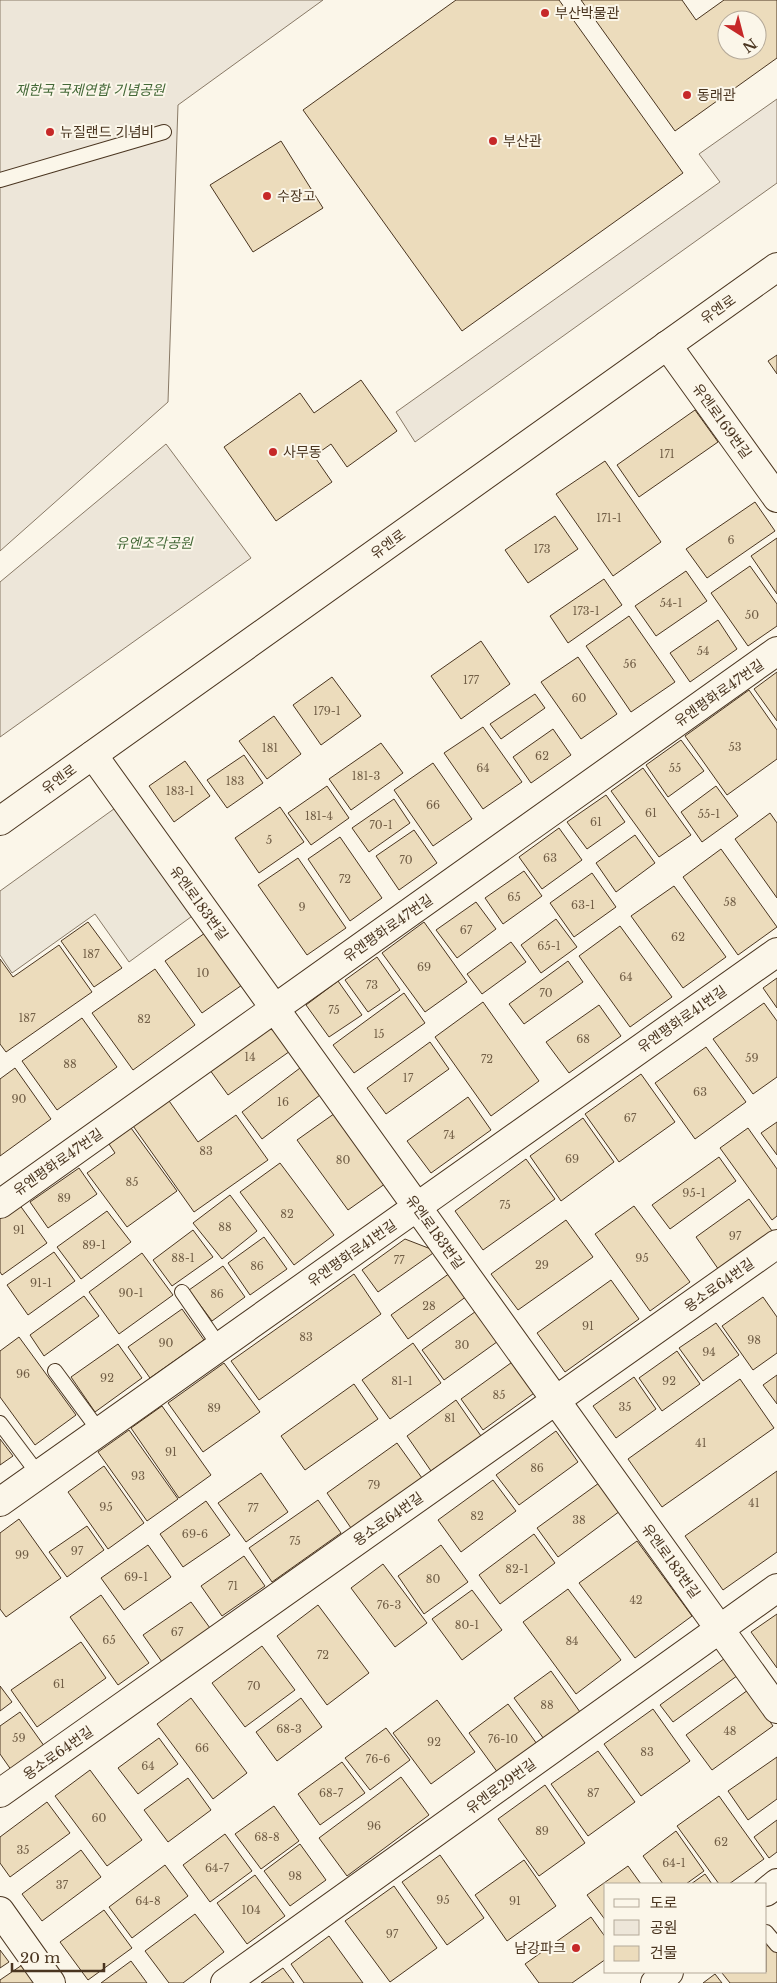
<svg xmlns="http://www.w3.org/2000/svg" width="777" height="1983" font-family="'Libre Baskerville','Noto Sans KR',serif">
<style>
.green{fill:#ede6d9;stroke:#887966}
.parking{fill:#ede7d9;stroke:#887966}
.building{fill:#ecdcbc;stroke:#4a3520;fill-rule:evenodd}
.lines{fill:none;stroke-linecap:round;stroke-linejoin:round}
.service-casing{stroke:#4a3520;stroke-width:16}
.minor-casing{stroke:#4a3520;stroke-width:30}
.secondary-casing{stroke:#4a3520;stroke-width:30}
.service{stroke:#fbf6e9;stroke-width:14}
.minor{stroke:#fbf6e9;stroke-width:28}
.secondary{stroke:#fbf6e9;stroke-width:28}
.poi-dot{fill:#c62828;stroke:#fbf6e9;stroke-width:2}
.labels{text-anchor:middle;stroke-width:4;stroke-linejoin:round;paint-order:stroke}
.number-label{font-size:11px;fill:#725f47}
.poi-label{font-size:14px;fill:#4a3520;stroke:#fbf6e9;text-anchor:start}
.park-label{font-size:14px;font-style:italic;fill:#436837;stroke:#fbf6e9}
.street-label{font-size:14px;fill:#4a3520;stroke:#fbf6e9}
</style>
<rect width="100%" height="100%" fill="#fbf6e9"/>
<path class="green" d="M 0,0 L 323,0 L 178,105 L 168,402 L 0,551 Z
M 777,99 L 777,183 L 415,442 L 396,412 L 720,182 L 699,154 Z
M 166,444 L 251,558 L 0,737 L 0,582 Z"/>
<path class="parking" d="M 118,806 L 195,914 L 129,962 L 95,914 L 12,973 L 0,955 L 0,891 Z"/>
<path class="building" d="M 456,0 L 559,0 L 683,173 L 462,331 L 303,110 Z
M 581,0 L 682,0 L 696,20 L 724,0 L 777,0 L 777,58 L 675,131 ZM 727,20 L 757,20 L 757,50 L 727,50 Z
M 281,141 L 323,208 L 253,252 L 210,185 Z
M 777,355 L 777,374 L 768,361 Z
M 361,380 L 397,431 L 347,467 L 331,444 L 314,456 L 332,482 L 276,521 L 224,447 L 300,393 L 314,413 Z
M 695,410 L 718,442 L 639,497 L 617,465 Z
M 605,461 L 661,542 L 613,576 L 556,494 Z
M 755,502 L 775,531 L 707,578 L 686,549 Z
M 555,516 L 578,549 L 528,583 L 505,550 Z
M 777,538 L 777,594 L 751,556 Z
M 750,566 L 777,604 L 777,626 L 748,646 L 711,593 Z
M 686,571 L 707,601 L 656,636 L 635,606 Z
M 604,579 L 622,605 L 568,643 L 550,616 Z
M 629,616 L 675,682 L 631,712 L 586,646 Z
M 718,620 L 737,649 L 690,682 L 670,653 Z
M 481,641 L 510,684 L 461,719 L 431,676 Z
M 578,657 L 617,714 L 581,739 L 541,682 Z
M 777,672 L 777,721 L 754,689 Z
M 332,677 L 361,716 L 321,745 L 293,705 Z
M 749,690 L 777,730 L 777,759 L 727,795 L 685,736 Z
M 535,694 L 545,708 L 501,739 L 490,724 Z
M 274,716 L 301,754 L 267,779 L 239,741 Z
M 483,727 L 522,782 L 483,809 L 444,753 Z
M 553,729 L 571,755 L 531,783 L 513,757 Z
M 681,740 L 704,771 L 668,797 L 646,765 Z
M 381,743 L 403,773 L 351,810 L 329,779 Z
M 244,755 L 263,783 L 227,808 L 207,780 Z
M 185,761 L 210,796 L 174,822 L 149,786 Z
M 433,763 L 472,819 L 433,846 L 394,790 Z
M 643,768 L 691,835 L 659,857 L 611,791 Z
M 327,786 L 349,818 L 311,845 L 288,813 Z
M 716,786 L 738,816 L 702,842 L 681,812 Z
M 606,795 L 625,822 L 587,849 L 567,822 Z
M 394,799 L 410,823 L 369,852 L 352,828 Z
M 280,807 L 304,842 L 259,873 L 235,838 Z
M 770,813 L 777,823 L 777,898 L 735,839 Z
M 559,828 L 582,860 L 542,889 L 519,857 Z
M 414,830 L 437,863 L 399,890 L 376,856 Z
M 635,835 L 655,863 L 616,892 L 596,863 Z
M 340,837 L 382,898 L 350,921 L 308,859 Z
M 721,849 L 777,927 L 738,955 L 683,877 Z
M 298,858 L 346,928 L 307,955 L 258,885 Z
M 524,871 L 542,896 L 503,924 L 485,898 Z
M 592,873 L 616,907 L 574,937 L 550,903 Z
M 674,886 L 726,957 L 683,988 L 631,916 Z
M 476,902 L 496,929 L 457,958 L 436,930 Z
M 556,919 L 577,947 L 541,973 L 521,945 Z
M 88,922 L 122,968 L 94,987 L 61,941 Z
M 424,922 L 467,982 L 425,1012 L 382,953 Z
M 620,926 L 672,997 L 630,1027 L 579,956 Z
M 205,933 L 242,985 L 202,1013 L 165,961 Z
M 511,942 L 526,962 L 482,994 L 467,974 Z
M 59,945 L 92,992 L 6,1052 L 0,1044 L 0,959 L 13,977 Z
M 377,957 L 400,990 L 368,1012 L 345,980 Z
M 568,961 L 583,982 L 524,1024 L 509,1004 Z
M 155,969 L 195,1025 L 133,1070 L 92,1013 Z
M 777,978 L 777,1008 L 763,988 Z
M 338,981 L 362,1015 L 329,1037 L 306,1005 Z
M 404,993 L 425,1023 L 354,1073 L 333,1045 Z
M 483,1002 L 539,1081 L 491,1116 L 435,1037 Z
M 764,1003 L 777,1021 L 777,1077 L 753,1094 L 713,1039 Z
M 599,1005 L 621,1036 L 569,1073 L 546,1042 Z
M 82,1018 L 117,1067 L 57,1110 L 22,1061 Z
M 260,1029 L 280,1030 L 293,1049 L 228,1095 L 207,1066 Z
M 430,1042 L 449,1069 L 386,1114 L 367,1088 Z
M 706,1047 L 746,1102 L 695,1139 L 655,1083 Z
M 304,1065 L 324,1092 L 262,1139 L 242,1112 Z
M 15,1068 L 51,1119 L 0,1156 L 0,1079 Z
M 641,1074 L 675,1122 L 619,1162 L 585,1114 Z
M 468,1097 L 491,1130 L 431,1173 L 407,1141 Z
M 167,1098 L 198,1142 L 236,1115 L 268,1160 L 194,1212 L 131,1123 Z
M 338,1111 L 389,1181 L 348,1210 L 297,1140 Z
M 583,1118 L 614,1162 L 561,1201 L 530,1156 Z
M 777,1122 L 777,1155 L 761,1133 Z
M 131,1128 L 177,1191 L 127,1227 L 87,1173 L 115,1153 L 109,1144 Z
M 748,1128 L 777,1169 L 777,1216 L 772,1220 L 720,1148 Z
M 719,1157 L 736,1181 L 670,1229 L 652,1205 Z
M 526,1159 L 555,1199 L 483,1250 L 455,1211 Z
M 280,1163 L 334,1235 L 294,1265 L 240,1192 Z
M 79,1168 L 97,1194 L 48,1228 L 30,1202 Z
M 230,1195 L 257,1231 L 222,1259 L 193,1223 Z
M 749,1199 L 775,1235 L 721,1273 L 696,1237 Z
M 19,1204 L 47,1243 L 2,1275 L 0,1272 L 0,1218 Z
M 634,1206 L 690,1282 L 650,1311 L 595,1234 Z
M 107,1211 L 131,1242 L 81,1279 L 57,1247 Z
M 566,1220 L 593,1257 L 518,1310 L 491,1274 Z
M 193,1230 L 213,1257 L 172,1286 L 153,1260 Z
M 264,1237 L 287,1269 L 250,1295 L 228,1263 Z
M 405,1239 L 436,1251 L 378,1292 L 362,1270 Z
M 54,1252 L 75,1281 L 28,1315 L 7,1285 Z
M 142,1253 L 173,1295 L 119,1334 L 89,1292 Z
M 223,1266 L 245,1297 L 212,1321 L 189,1290 Z
M 450,1273 L 467,1296 L 408,1339 L 391,1315 Z
M 354,1274 L 381,1314 L 259,1400 L 231,1361 Z
M 611,1280 L 639,1319 L 565,1372 L 537,1333 Z
M 84,1296 L 99,1316 L 44,1356 L 30,1335 Z
M 763,1297 L 777,1317 L 777,1353 L 753,1370 L 722,1326 Z
M 182,1309 L 204,1340 L 150,1378 L 128,1347 Z
M 479,1309 L 501,1339 L 444,1380 L 422,1350 Z
M 716,1323 L 739,1355 L 703,1381 L 679,1348 Z
M 19,1337 L 76,1415 L 35,1445 L 0,1397 L 0,1351 Z
M 413,1343 L 441,1383 L 390,1419 L 362,1380 Z
M 118,1344 L 142,1378 L 95,1412 L 71,1377 Z
M 677,1351 L 700,1384 L 662,1411 L 639,1378 Z
M 515,1360 L 537,1391 L 483,1430 L 461,1399 Z
M 224,1363 L 260,1412 L 203,1452 L 168,1403 Z
M 777,1375 L 777,1404 L 763,1385 Z
M 634,1377 L 656,1409 L 616,1438 L 593,1406 Z
M 740,1379 L 774,1428 L 662,1507 L 628,1459 Z
M 354,1384 L 378,1419 L 305,1470 L 281,1436 Z
M 456,1400 L 481,1436 L 431,1471 L 407,1436 Z
M 162,1406 L 211,1475 L 179,1498 L 131,1428 Z
M 129,1430 L 178,1499 L 147,1521 L 98,1452 Z
M 556,1431 L 578,1462 L 519,1505 L 496,1475 Z
M 0,1439 L 13,1456 L 0,1465 Z
M 397,1443 L 422,1478 L 351,1528 L 327,1493 Z
M 104,1466 L 144,1523 L 108,1549 L 68,1492 Z
M 777,1471 L 777,1552 L 723,1590 L 685,1536 Z
M 261,1473 L 288,1512 L 246,1542 L 218,1503 Z
M 493,1480 L 516,1511 L 461,1552 L 438,1520 Z
M 599,1483 L 620,1511 L 558,1557 L 537,1528 Z
M 318,1500 L 341,1533 L 272,1582 L 249,1548 Z
M 206,1501 L 230,1535 L 183,1567 L 160,1534 Z
M 19,1519 L 61,1578 L 6,1617 L 0,1609 L 0,1533 Z
M 87,1526 L 104,1550 L 67,1577 L 49,1552 Z
M 534,1534 L 555,1563 L 500,1604 L 479,1575 Z
M 637,1541 L 692,1616 L 635,1658 L 579,1583 Z
M 148,1545 L 171,1577 L 124,1610 L 101,1578 Z
M 441,1545 L 468,1582 L 424,1614 L 398,1576 Z
M 244,1556 L 265,1586 L 222,1616 L 201,1586 Z
M 383,1564 L 427,1623 L 395,1647 L 351,1588 Z
M 568,1589 L 621,1660 L 576,1694 L 523,1622 Z
M 472,1590 L 502,1630 L 462,1660 L 432,1619 Z
M 101,1595 L 149,1663 L 118,1685 L 70,1617 Z
M 191,1602 L 210,1628 L 162,1662 L 143,1635 Z
M 318,1605 L 369,1673 L 327,1705 L 277,1636 Z
M 777,1614 L 777,1668 L 751,1632 Z
M 81,1642 L 106,1678 L 37,1727 L 11,1690 Z
M 262,1646 L 295,1690 L 245,1727 L 212,1683 Z
M 728,1656 L 741,1673 L 673,1722 L 660,1705 Z
M 551,1671 L 580,1712 L 544,1739 L 514,1698 Z
M 0,1686 L 12,1702 L 0,1711 Z
M 748,1690 L 773,1726 L 712,1770 L 686,1735 Z
M 191,1698 L 247,1773 L 213,1799 L 157,1724 Z
M 301,1698 L 322,1727 L 277,1761 L 256,1732 Z
M 437,1700 L 475,1752 L 431,1784 L 393,1733 Z
M 508,1704 L 537,1744 L 498,1773 L 469,1733 Z
M 653,1709 L 690,1761 L 641,1796 L 604,1744 Z
M 20,1712 L 47,1750 L 14,1774 L 0,1754 L 0,1726 Z
M 386,1728 L 410,1760 L 370,1790 L 345,1758 Z
M 159,1738 L 178,1764 L 138,1794 L 118,1768 Z
M 598,1751 L 635,1802 L 588,1836 L 551,1784 Z
M 777,1757 L 777,1799 L 748,1820 L 728,1791 Z
M 342,1762 L 365,1793 L 320,1825 L 298,1794 Z
M 90,1770 L 142,1840 L 107,1866 L 55,1796 Z
M 401,1777 L 429,1815 L 347,1876 L 319,1838 Z
M 188,1778 L 211,1810 L 168,1842 L 144,1810 Z
M 545,1785 L 585,1843 L 539,1876 L 498,1819 Z
M 719,1796 L 764,1859 L 729,1884 L 719,1884 L 677,1826 Z
M 47,1802 L 70,1833 L 10,1877 L 0,1863 L 0,1837 Z
M 274,1806 L 299,1841 L 261,1869 L 235,1834 Z
M 777,1820 L 777,1852 L 769,1858 L 754,1837 Z
M 676,1831 L 704,1871 L 686,1884 L 663,1884 L 643,1856 Z
M 225,1834 L 252,1871 L 210,1902 L 183,1865 Z
M 300,1844 L 326,1880 L 290,1906 L 264,1871 Z
M 81,1850 L 101,1877 L 42,1921 L 22,1894 Z
M 440,1855 L 484,1918 L 447,1945 L 402,1882 Z
M 524,1860 L 556,1906 L 507,1941 L 475,1895 Z
M 165,1865 L 188,1896 L 132,1938 L 109,1907 Z
M 628,1866 L 641,1884 L 606,1884 L 606,1921 L 587,1895 Z
M 705,1874 L 712,1884 L 691,1884 Z
M 255,1875 L 285,1916 L 247,1944 L 217,1903 Z
M 394,1886 L 437,1948 L 390,1982 L 345,1921 Z
M 104,1910 L 132,1948 L 88,1980 L 60,1942 Z
M 195,1914 L 224,1952 L 183,1983 L 169,1983 L 145,1951 Z
M 591,1917 L 606,1938 L 606,1959 L 572,1983 L 539,1983 L 525,1964 Z
M 329,1936 L 363,1983 L 304,1983 L 291,1964 Z
M 766,1939 L 777,1949 L 777,1983 L 730,1983 L 722,1973 L 724,1972 L 766,1972 Z
M 0,1950 L 9,1962 L 0,1968 Z
M 131,1961 L 147,1983 L 101,1983 Z
M 25,1963 L 39,1983 L 0,1983 L 0,1980 Z
M 283,1968 L 294,1983 L 261,1983 Z
M 715,1974 L 722,1983 L 703,1983 Z"/>
<g class="lines">
<g class="service-casing">
<path id="service" d="M 0,180 L 164,132
M 182,1292 L 220,1347
M 55,1371 L 100,1432
M 0,1423 L 39,1475
M 766,1932 L 777,1945"/>
</g>
<g class="minor-casing">
<path id="minor" d="M 667,345 L 777,498
M 93,755 L 777,1709
M 0,1204 L 777,651
M 0,1502 L 777,952
M 0,1793 L 777,1244
M 766,1892 L 777,1883
M 0,1911 L 51,1983
M 225,1983 L 777,1588
M 655,1983 L 669,1972"/>
</g>
<g class="secondary-casing">
<path id="secondary" d="M 0,821 L 777,267"/>
</g>
<use href="#service" class="service"/>
<use href="#minor" class="minor"/>
<use href="#secondary" class="secondary"/>
</g>
<g class="poi-dot">
<circle cx="545" cy="13" r="5"/>
<circle cx="687" cy="95" r="5"/>
<circle cx="50" cy="132" r="5"/>
<circle cx="493" cy="141" r="5"/>
<circle cx="267" cy="196" r="5"/>
<circle cx="273" cy="452" r="5"/>
<circle cx="576" cy="1948" r="5"/>
</g>
<g class="labels">
<g class="number-label">
<text x="667" y="458">171</text>
<text x="609" y="522">171-1</text>
<text x="731" y="544">6</text>
<text x="542" y="553">173</text>
<text x="671" y="607">54-1</text>
<text x="586" y="615">173-1</text>
<text x="752" y="619">50</text>
<text x="703" y="655">54</text>
<text x="630" y="668">56</text>
<text x="471" y="684">177</text>
<text x="579" y="702">60</text>
<text x="327" y="715">179-1</text>
<text x="735" y="751">53</text>
<text x="270" y="752">181</text>
<text x="542" y="760">62</text>
<text x="483" y="772">64</text>
<text x="675" y="772">55</text>
<text x="366" y="780">181-3</text>
<text x="235" y="785">183</text>
<text x="180" y="795">183-1</text>
<text x="433" y="809">66</text>
<text x="651" y="817">61</text>
<text x="709" y="818">55-1</text>
<text x="319" y="820">181-4</text>
<text x="596" y="826">61</text>
<text x="381" y="829">70-1</text>
<text x="269" y="844">5</text>
<text x="550" y="862">63</text>
<text x="406" y="864">70</text>
<text x="345" y="883">72</text>
<text x="514" y="901">65</text>
<text x="730" y="906">58</text>
<text x="583" y="909">63-1</text>
<text x="302" y="911">9</text>
<text x="466" y="934">67</text>
<text x="678" y="941">62</text>
<text x="549" y="950">65-1</text>
<text x="91" y="958">187</text>
<text x="424" y="971">69</text>
<text x="203" y="977">10</text>
<text x="626" y="981">64</text>
<text x="372" y="989">73</text>
<text x="546" y="997">70</text>
<text x="334" y="1014">75</text>
<text x="27" y="1022">187</text>
<text x="144" y="1023">82</text>
<text x="379" y="1038">15</text>
<text x="583" y="1043">68</text>
<text x="250" y="1061">14</text>
<text x="752" y="1062">59</text>
<text x="487" y="1063">72</text>
<text x="70" y="1068">88</text>
<text x="408" y="1082">17</text>
<text x="700" y="1096">63</text>
<text x="19" y="1103">90</text>
<text x="283" y="1106">16</text>
<text x="630" y="1122">67</text>
<text x="449" y="1139">74</text>
<text x="206" y="1155">83</text>
<text x="572" y="1163">69</text>
<text x="343" y="1164">80</text>
<text x="132" y="1186">85</text>
<text x="694" y="1197">95-1</text>
<text x="64" y="1202">89</text>
<text x="505" y="1209">75</text>
<text x="287" y="1218">82</text>
<text x="225" y="1231">88</text>
<text x="19" y="1234">91</text>
<text x="735" y="1240">97</text>
<text x="94" y="1249">89-1</text>
<text x="183" y="1262">88-1</text>
<text x="642" y="1262">95</text>
<text x="399" y="1264">77</text>
<text x="542" y="1269">29</text>
<text x="257" y="1270">86</text>
<text x="41" y="1287">91-1</text>
<text x="131" y="1297">90-1</text>
<text x="217" y="1298">86</text>
<text x="429" y="1310">28</text>
<text x="588" y="1330">91</text>
<text x="306" y="1341">83</text>
<text x="754" y="1344">98</text>
<text x="166" y="1347">90</text>
<text x="462" y="1349">30</text>
<text x="709" y="1356">94</text>
<text x="23" y="1378">96</text>
<text x="107" y="1382">92</text>
<text x="402" y="1385">81-1</text>
<text x="669" y="1385">92</text>
<text x="499" y="1399">85</text>
<text x="625" y="1411">35</text>
<text x="214" y="1412">89</text>
<text x="450" y="1422">81</text>
<text x="701" y="1447">41</text>
<text x="171" y="1456">91</text>
<text x="537" y="1472">86</text>
<text x="138" y="1480">93</text>
<text x="374" y="1489">79</text>
<text x="754" y="1507">41</text>
<text x="106" y="1511">95</text>
<text x="253" y="1512">77</text>
<text x="477" y="1520">82</text>
<text x="579" y="1524">38</text>
<text x="195" y="1538">69-6</text>
<text x="295" y="1545">75</text>
<text x="77" y="1555">97</text>
<text x="22" y="1559">99</text>
<text x="517" y="1573">82-1</text>
<text x="136" y="1581">69-1</text>
<text x="433" y="1583">80</text>
<text x="233" y="1590">71</text>
<text x="636" y="1604">42</text>
<text x="389" y="1609">76-3</text>
<text x="467" y="1629">80-1</text>
<text x="177" y="1636">67</text>
<text x="109" y="1644">65</text>
<text x="572" y="1645">84</text>
<text x="323" y="1659">72</text>
<text x="59" y="1688">61</text>
<text x="254" y="1690">70</text>
<text x="547" y="1709">88</text>
<text x="289" y="1733">68-3</text>
<text x="730" y="1735">48</text>
<text x="19" y="1742">59</text>
<text x="503" y="1743">76-10</text>
<text x="434" y="1746">92</text>
<text x="202" y="1752">66</text>
<text x="647" y="1756">83</text>
<text x="378" y="1763">76-6</text>
<text x="148" y="1770">64</text>
<text x="331" y="1797">68-7</text>
<text x="593" y="1797">87</text>
<text x="99" y="1822">60</text>
<text x="374" y="1830">96</text>
<text x="542" y="1835">89</text>
<text x="267" y="1841">68-8</text>
<text x="721" y="1846">62</text>
<text x="23" y="1854">35</text>
<text x="674" y="1867">64-1</text>
<text x="217" y="1872">64-7</text>
<text x="295" y="1880">98</text>
<text x="62" y="1889">37</text>
<text x="443" y="1904">95</text>
<text x="148" y="1905">64-8</text>
<text x="515" y="1905">91</text>
<text x="251" y="1914">104</text>
<text x="392" y="1938">97</text>
</g>
<g class="poi-label">
<text x="555" y="18">부산박물관</text>
<text x="697" y="100">동래관</text>
<text x="60" y="137">뉴질랜드 기념비</text>
<text x="503" y="146">부산관</text>
<text x="277" y="201">수장고</text>
<text x="283" y="457">사무동</text>
<text x="566" y="1953" text-anchor="end">남강파크</text>
</g>
<g class="park-label">
<text x="90" y="95">재한국 국제연합 기념공원</text>
<text x="154" y="548">유엔조각공원</text>
</g>
<g class="street-label">
<text transform="translate(718 309) rotate(-35)" y="5">유엔로</text>
<text transform="translate(722 421) rotate(54)" y="5">유엔로169번길</text>
<text transform="translate(388 544) rotate(-36)" y="5">유엔로</text>
<text transform="translate(719 693) rotate(-35)" y="5">유엔평화로47번길</text>
<text transform="translate(59 779) rotate(-36)" y="5">유엔로</text>
<text transform="translate(199 903) rotate(54)" y="5">유엔로183번길</text>
<text transform="translate(388 928) rotate(-35)" y="5">유엔평화로47번길</text>
<text transform="translate(682 1019) rotate(-35)" y="5">유엔평화로41번길</text>
<text transform="translate(58 1162) rotate(-35)" y="5">유엔평화로47번길</text>
<text transform="translate(435 1232) rotate(54)" y="5">유엔로183번길</text>
<text transform="translate(352 1253) rotate(-35)" y="5">유엔평화로41번길</text>
<text transform="translate(719 1285) rotate(-35)" y="5">용소로64번길</text>
<text transform="translate(388 1519) rotate(-35)" y="5">용소로64번길</text>
<text transform="translate(671 1561) rotate(54)" y="5">유엔로183번길</text>
<text transform="translate(58 1753) rotate(-35)" y="5">용소로64번길</text>
<text transform="translate(501 1786) rotate(-36)" y="5">유엔로29번길</text>
</g>
</g>
<rect x="604" y="1883" width="162" height="90" fill="#fbf6e9" stroke="#b4a999"/>
<rect x="614" y="1899" width="25" height="8" fill="#fbf6e9" stroke="#b4a999"/>
<text x="650" y="1908" font-size="15" fill="#4a3520">도로</text>
<rect x="614" y="1920" width="25" height="15" fill="#ede6d9" stroke="#b4a999"/>
<text x="650" y="1933" font-size="15" fill="#4a3520">공원</text>
<rect x="614" y="1946" width="25" height="15" fill="#ecdcbc" stroke="#b4a999"/>
<text x="650" y="1958" font-size="15" fill="#4a3520">건물</text>
<g transform="translate(742 35) rotate(144)"><circle r="24" fill="#fbf6e9" stroke="#b4a999"/>
<path d="M0-4L9 19L0 12L-9 19Z" fill="#c62828"/>
<text y="-8" font-size="14" font-weight="bold" text-anchor="middle" fill="#4a3520">N</text>
</g>
<path d="M12 1963v8h92v-8" fill="none" stroke="#4a3520" stroke-width="2.5"/>
<text x="20" y="1963" font-size="15" fill="#4a3520" stroke="#fbf6e9" stroke-width="4" paint-order="stroke">20 m</text>
</svg>
